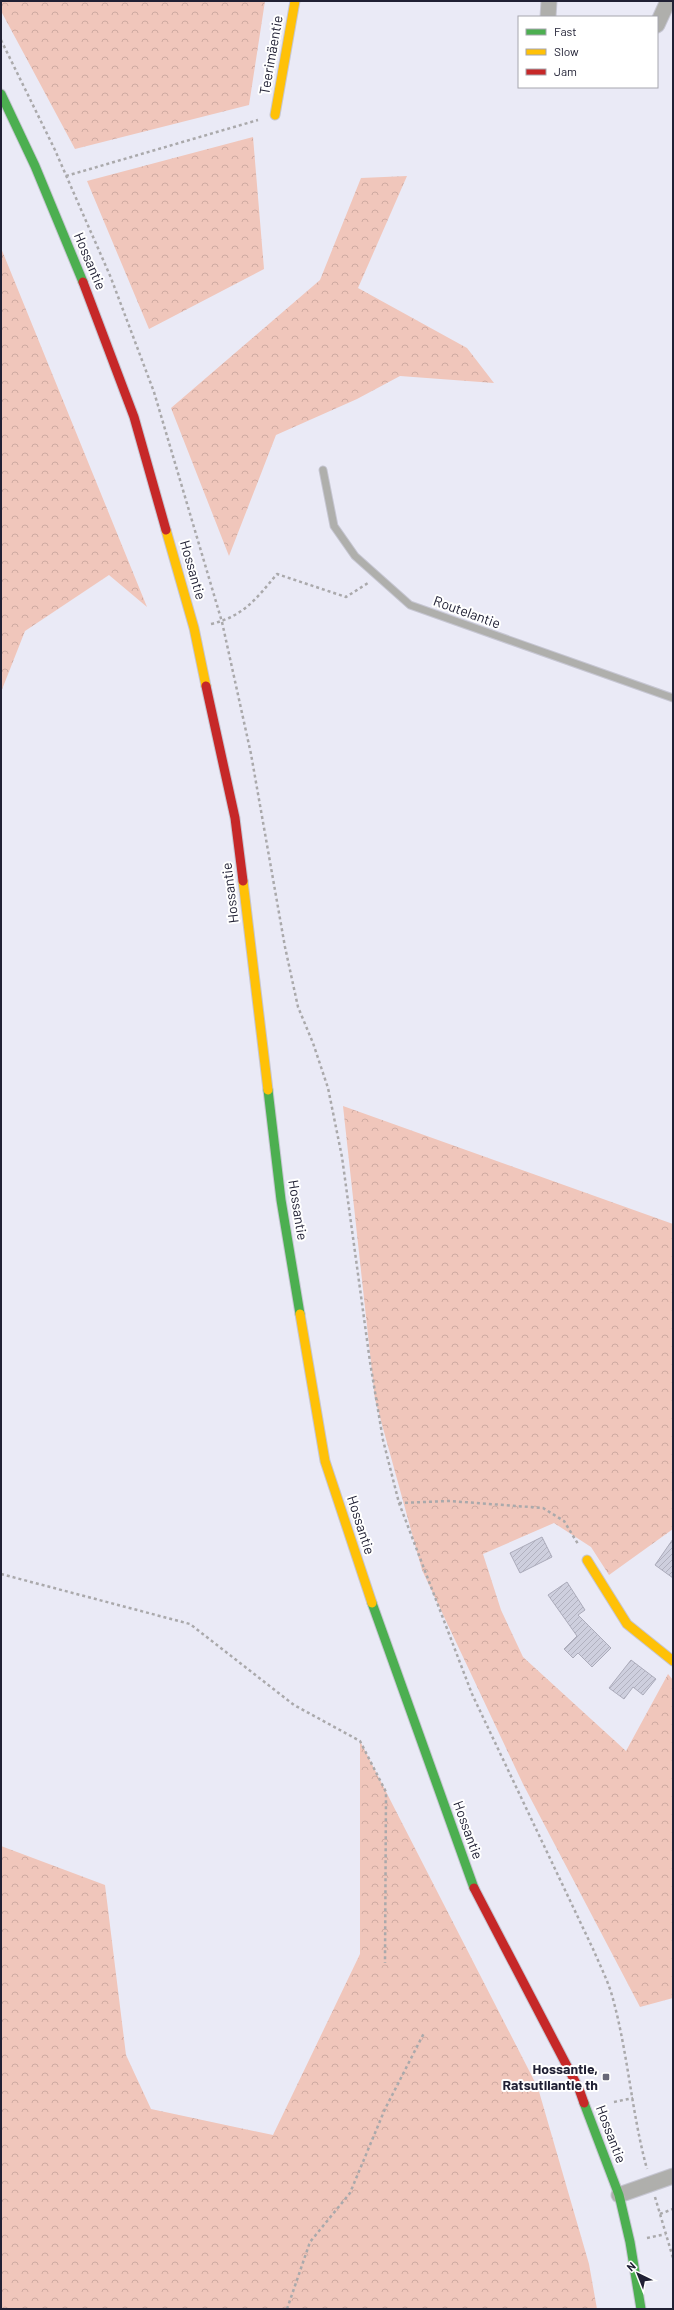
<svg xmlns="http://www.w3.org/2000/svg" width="674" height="2310" font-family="Barlow,sans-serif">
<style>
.forest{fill:url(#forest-crowns)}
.building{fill:url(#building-hatch);stroke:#ababba}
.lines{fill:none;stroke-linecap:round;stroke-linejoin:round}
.lane-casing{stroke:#c6c6d2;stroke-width:9}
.street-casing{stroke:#c6c6d2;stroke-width:17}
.fast-casing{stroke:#c6c6d2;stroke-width:11}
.slow-casing{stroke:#c6c6d2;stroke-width:11}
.jam-casing{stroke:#c6c6d2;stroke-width:11}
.path{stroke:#aaa9ab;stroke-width:2.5;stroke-dasharray:3 3;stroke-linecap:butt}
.lane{stroke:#afafac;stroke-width:7}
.street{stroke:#afafac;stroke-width:15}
.fast{stroke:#4caf50;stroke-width:9}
.slow{stroke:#ffc107;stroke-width:9}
.jam{stroke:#c62828;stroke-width:9}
.poi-dot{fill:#676778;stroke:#fff;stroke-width:1.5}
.labels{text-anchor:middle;stroke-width:4;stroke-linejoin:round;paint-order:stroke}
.street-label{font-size:14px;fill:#202034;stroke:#fff}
.poi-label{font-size:14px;font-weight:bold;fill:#202034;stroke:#fff;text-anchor:end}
</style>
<defs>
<pattern id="forest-crowns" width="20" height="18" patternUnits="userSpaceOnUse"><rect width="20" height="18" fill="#f0c6bb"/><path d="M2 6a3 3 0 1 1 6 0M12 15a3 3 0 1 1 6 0" fill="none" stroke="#ceaaa1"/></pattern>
<pattern id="building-hatch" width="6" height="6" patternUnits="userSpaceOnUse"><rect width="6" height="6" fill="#cecfde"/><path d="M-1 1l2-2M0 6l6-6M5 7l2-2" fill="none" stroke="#b1b1bf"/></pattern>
</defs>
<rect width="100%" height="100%" fill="#eaeaf6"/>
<path class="forest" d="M 1,1 L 265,1 L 249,105 L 75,149 L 1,11 Z
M 253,137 L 264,269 L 149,329 L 87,181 Z
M 407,176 L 358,288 L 467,348 L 494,383 L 400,376 L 357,399 L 276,435 L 229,556 L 171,408 L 320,280 L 361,178 Z
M 1,248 L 147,607 L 109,575 L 25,631 L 1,692 Z
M 343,1106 L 673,1224 L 673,1529 L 609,1575 L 591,1547 L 554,1523 L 483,1554 L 501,1610 L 523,1657 L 626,1751 L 668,1674 L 673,1680 L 673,1998 L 640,2007 L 523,1784 L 422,1570 L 375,1399 Z
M 360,1741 L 538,2088 L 589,2264 L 597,2309 L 1,2309 L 1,1846 L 105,1885 L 126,2055 L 151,2109 L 273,2135 L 360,1954 Z"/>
<path class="building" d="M 542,1537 L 552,1557 L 520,1573 L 510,1553 Z
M 673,1539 L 673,1578 L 655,1565 Z
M 567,1582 L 585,1610 L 578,1615 L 611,1648 L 592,1667 L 578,1653 L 573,1658 L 564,1649 L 577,1636 L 548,1595 Z
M 631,1660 L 656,1679 L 643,1695 L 633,1687 L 624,1699 L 609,1688 Z"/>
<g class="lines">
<g class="lane-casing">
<path id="lane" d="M 323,470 L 334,526 L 355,556 L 410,605 L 673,698"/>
</g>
<g class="street-casing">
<path id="street" d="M 548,17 L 549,1
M 657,25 L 668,1
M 619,2195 L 673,2176"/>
</g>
<g class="fast-casing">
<path id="fast" d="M 1,94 L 35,166 L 83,282
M 268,1090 L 281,1200 L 300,1314
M 372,1603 L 474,1888
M 584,2103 L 619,2195 L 630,2242 L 641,2309"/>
</g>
<g class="slow-casing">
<path id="slow" d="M 275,115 L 295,1
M 166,530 L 194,628 L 206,686
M 243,881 L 268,1090
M 300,1314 L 325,1461 L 372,1603
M 587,1560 L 627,1624 L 673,1661"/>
</g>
<g class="jam-casing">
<path id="jam" d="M 83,282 L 134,417 L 166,530
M 206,686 L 235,818 L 243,881
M 474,1888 L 579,2089 L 584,2103"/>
</g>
<path class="path" d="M 1,40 L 55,150 L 111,278 L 154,392 L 222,622 L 251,754 L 285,947 L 298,1007 L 313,1043 L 328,1088 L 342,1157 L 370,1362 L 383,1440 L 399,1503 L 472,1694 L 593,1949 C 599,1963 606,1977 611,1992 C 628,2050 631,2111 647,2169
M 66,176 L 258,120
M 211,624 C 244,616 256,599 277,574 L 346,597 L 368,583
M 399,1503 L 450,1501 L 543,1508 L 564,1521 L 578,1544
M 1,1574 L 190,1624 L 294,1705 L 360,1741 L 386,1792 L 385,1963
M 614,2102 L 633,2098
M 655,2197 L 673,2258
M 660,2214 L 673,2209
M 647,2238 L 666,2234
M 287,2309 L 310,2242 L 350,2193 L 385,2109 L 424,2033"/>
<use href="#lane" class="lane"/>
<use href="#street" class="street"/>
<use href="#fast" class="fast"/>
<use href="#slow" class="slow"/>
<use href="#jam" class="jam"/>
</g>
<rect class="poi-dot" x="602" y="2073" width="8" height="8" rx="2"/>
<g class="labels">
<g class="street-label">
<text transform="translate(271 55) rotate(-80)" y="5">Teerimäentie</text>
<text transform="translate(90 261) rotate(67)" y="5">Hossantie</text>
<text transform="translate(193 570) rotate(74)" y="5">Hossantie</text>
<text transform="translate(467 612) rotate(20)" y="5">Routelantie</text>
<text transform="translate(230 893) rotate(-97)" y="5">Hossantie</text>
<text transform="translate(298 1210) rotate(81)" y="5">Hossantie</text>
<text transform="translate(361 1525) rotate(72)" y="5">Hossantie</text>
<text transform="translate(468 1830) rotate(70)" y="5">Hossantie</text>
<text transform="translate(611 2134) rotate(69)" y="5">Hossantie</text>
</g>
<g class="poi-label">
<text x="598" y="2074">Hossantie,<tspan x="598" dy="16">Ratsutilantie th</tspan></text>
</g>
</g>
<rect width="674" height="2310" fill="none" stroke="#202034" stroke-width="4"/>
<rect x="518" y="16" width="140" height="72" fill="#ffffff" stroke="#a6a6ae"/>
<rect x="526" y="29" width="20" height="6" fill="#4caf50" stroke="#a6a6ae"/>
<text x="554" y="36" font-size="12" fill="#202034">Fast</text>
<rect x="526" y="49" width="20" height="6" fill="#ffc107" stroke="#a6a6ae"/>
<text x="554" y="56" font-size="12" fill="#202034">Slow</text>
<rect x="526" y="69" width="20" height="6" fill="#c62828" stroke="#a6a6ae"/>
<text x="554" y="76" font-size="12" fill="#202034">Jam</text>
<g transform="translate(638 2274) rotate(317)" stroke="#ffffff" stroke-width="3" paint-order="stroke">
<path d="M0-3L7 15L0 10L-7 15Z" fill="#202034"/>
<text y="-6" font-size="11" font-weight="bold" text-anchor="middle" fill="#202034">N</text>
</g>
</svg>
